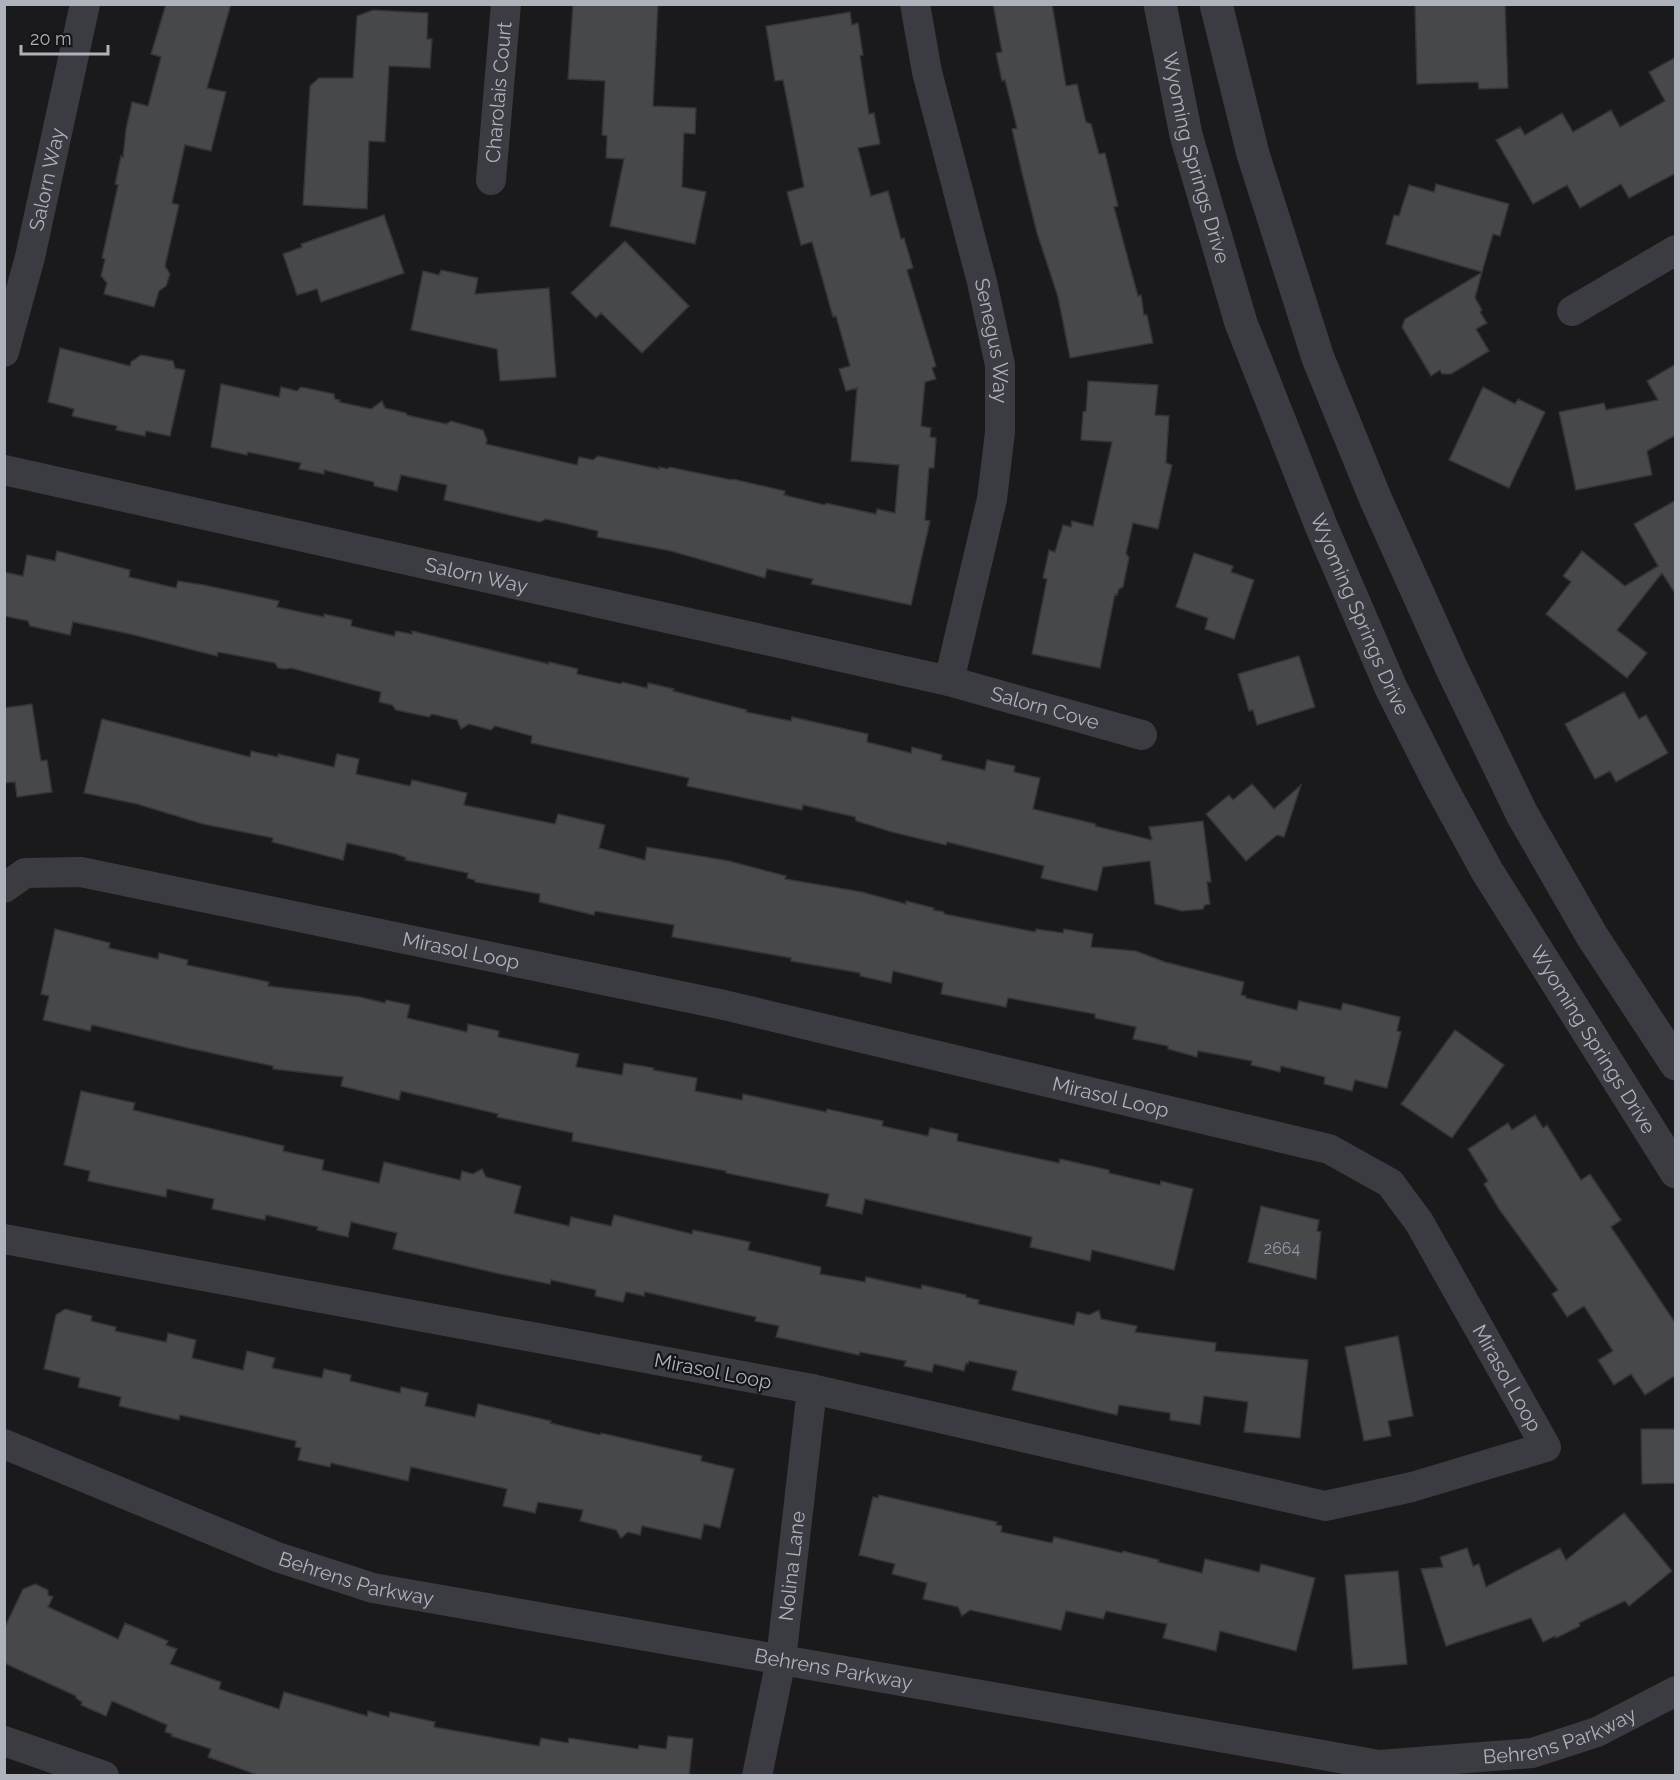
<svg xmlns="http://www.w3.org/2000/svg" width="1680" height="1780" font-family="Raleway,sans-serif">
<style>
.building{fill:#47484c;stroke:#343438;stroke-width:1.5}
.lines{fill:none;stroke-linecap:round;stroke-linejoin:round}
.minor{stroke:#3b3c41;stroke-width:30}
.tertiary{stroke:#3b3c41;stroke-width:33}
.labels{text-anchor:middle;stroke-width:4.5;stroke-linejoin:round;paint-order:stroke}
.number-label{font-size:16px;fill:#94989f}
.street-label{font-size:20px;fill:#adb2bb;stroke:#151517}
</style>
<rect width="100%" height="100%" fill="#1a1a1c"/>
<path class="building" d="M 166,4 L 231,4 L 207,88 L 226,92 L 211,151 L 185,145 L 172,203 L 179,205 L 165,266 L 170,274 L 166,286 L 159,291 L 154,307 L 104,294 L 107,283 L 101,276 L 105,259 L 102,258 L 118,185 L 115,184 L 121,156 L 123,157 L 126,129 L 132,102 L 148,106 L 161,57 L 151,54 Z
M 573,4 L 658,4 L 653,106 L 696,108 L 695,134 L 684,133 L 682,187 L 706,192 L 695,244 L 610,226 L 624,159 L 606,158 L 607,136 L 602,135 L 605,81 L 568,79 Z
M 993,4 L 1052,4 L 1066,86 L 1077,84 L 1086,122 L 1091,124 L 1099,154 L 1105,153 L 1118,206 L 1114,207 L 1138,296 L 1141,295 L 1144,315 L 1147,315 L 1153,343 L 1070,358 L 1058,297 L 1037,233 L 1021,169 L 1012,129 L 1017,128 L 1005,80 L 1002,81 L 996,53 L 1002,52 Z
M 1415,4 L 1505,4 L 1508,88 L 1479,89 L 1478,82 L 1417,84 Z
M 373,10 L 428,13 L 427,39 L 432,39 L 430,68 L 389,66 L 385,142 L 369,141 L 367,209 L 303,205 L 310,86 L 319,78 L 353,78 L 357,16 Z
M 850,12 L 852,25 L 858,23 L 863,55 L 860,56 L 869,114 L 874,113 L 880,144 L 858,148 L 871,196 L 888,191 L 901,239 L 904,238 L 913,268 L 907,270 L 936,366 L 932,368 L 936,379 L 925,382 L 921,426 L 931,428 L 930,437 L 936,438 L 934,468 L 929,468 L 925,520 L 930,521 L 911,605 L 811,584 L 813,579 L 767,569 L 765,578 L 671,551 L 597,537 L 598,531 L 546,519 L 540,522 L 444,500 L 447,485 L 401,475 L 397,491 L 374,486 L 374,482 L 324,470 L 324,474 L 299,469 L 301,463 L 248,452 L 247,455 L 211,447 L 221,384 L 279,397 L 281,387 L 297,391 L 301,387 L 334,394 L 335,399 L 340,400 L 339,402 L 371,409 L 382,401 L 385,408 L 406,413 L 407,415 L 446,424 L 451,421 L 483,430 L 487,440 L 486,444 L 577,465 L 579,457 L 593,460 L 598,456 L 659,469 L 659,467 L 668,469 L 669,467 L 732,480 L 733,479 L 785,491 L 784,495 L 825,505 L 826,503 L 876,514 L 877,509 L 895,513 L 899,465 L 851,461 L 857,388 L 846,391 L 839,369 L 850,366 L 836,316 L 833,317 L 812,242 L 801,245 L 787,192 L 804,187 L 783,80 L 775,81 L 766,26 Z
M 1676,57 L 1676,173 L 1629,198 L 1621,184 L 1580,208 L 1567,185 L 1533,204 L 1496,140 L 1520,127 L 1525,135 L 1562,113 L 1573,132 L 1611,110 L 1620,127 L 1665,101 L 1649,72 Z
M 1436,184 L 1509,204 L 1500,236 L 1493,234 L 1482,272 L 1386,244 L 1394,215 L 1399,216 L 1409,185 L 1434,192 Z
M 384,215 L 404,273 L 321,302 L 317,289 L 297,295 L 283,254 L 302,247 L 301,244 Z
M 625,241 L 689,306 L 642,353 L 601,313 L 596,318 L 571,293 Z
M 441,270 L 478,278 L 475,294 L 549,288 L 556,377 L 500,381 L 497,349 L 411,330 L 423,271 L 439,275 Z
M 1482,272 L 1475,298 L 1482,310 L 1480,312 L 1487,323 L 1476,329 L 1489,351 L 1451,374 L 1442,374 L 1440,370 L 1431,376 L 1402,327 L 1405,319 Z
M 60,348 L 130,366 L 131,362 L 141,355 L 173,361 L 175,368 L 185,370 L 170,436 L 146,431 L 145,436 L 116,430 L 117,426 L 72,416 L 74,409 L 48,402 Z
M 1676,364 L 1676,435 L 1647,451 L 1652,475 L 1576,490 L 1559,412 L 1604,403 L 1606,410 L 1658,400 L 1647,381 Z
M 1088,381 L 1158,385 L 1155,415 L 1169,416 L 1166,463 L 1172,465 L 1158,529 L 1133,523 L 1126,553 L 1129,558 L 1123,587 L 1119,589 L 1117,595 L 1115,594 L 1100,668 L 1032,654 L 1047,579 L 1043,578 L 1049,550 L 1055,552 L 1063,525 L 1071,527 L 1072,521 L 1093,526 L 1112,442 L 1081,440 L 1083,412 L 1086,411 Z
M 1483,387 L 1515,404 L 1518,399 L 1545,412 L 1509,488 L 1449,460 Z
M 1676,500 L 1676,595 L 1662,573 L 1617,630 L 1647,653 L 1627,678 L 1546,614 L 1571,582 L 1563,576 L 1582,551 L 1625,586 L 1658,566 L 1634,524 Z
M 57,551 L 130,570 L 129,577 L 176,588 L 178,581 L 204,585 L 279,601 L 277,607 L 324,617 L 324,614 L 352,620 L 351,626 L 394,636 L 396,631 L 412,634 L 412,631 L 549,664 L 549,662 L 578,669 L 577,674 L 621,684 L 622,682 L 647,688 L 648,683 L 674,689 L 673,691 L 747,710 L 746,712 L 791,721 L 792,717 L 868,734 L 867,742 L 911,753 L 912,747 L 942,755 L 941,760 L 985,770 L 987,760 L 1015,766 L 1014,772 L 1040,778 L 1033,809 L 1096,824 L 1095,826 L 1152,840 L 1149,827 L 1203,821 L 1211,882 L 1207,882 L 1210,904 L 1205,905 L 1203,909 L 1182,911 L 1155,904 L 1150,861 L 1103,867 L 1097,891 L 1041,878 L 1044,866 L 947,842 L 946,845 L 892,832 L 856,821 L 855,817 L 803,805 L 802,810 L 687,786 L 689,778 L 531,743 L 532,736 L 495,726 L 491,730 L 469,724 L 461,729 L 457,720 L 432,714 L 429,717 L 396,710 L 392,705 L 379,702 L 381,692 L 291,668 L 286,669 L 278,668 L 275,663 L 218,652 L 217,656 L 130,634 L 73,622 L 70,635 L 30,626 L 28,621 L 4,616 L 4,572 L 23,576 L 27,555 L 55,561 Z
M 1194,553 L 1233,566 L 1231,572 L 1254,580 L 1234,639 L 1205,629 L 1208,618 L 1176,607 Z
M 1299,656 L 1315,707 L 1257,725 L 1253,710 L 1249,711 L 1238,674 Z
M 1624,692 L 1639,719 L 1646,715 L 1668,753 L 1616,782 L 1610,771 L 1595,779 L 1565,724 Z
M 32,704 L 41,761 L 47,760 L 52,792 L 17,797 L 15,782 L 4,783 L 4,708 Z
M 102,719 L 250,757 L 251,751 L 278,757 L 278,754 L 334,767 L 337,754 L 359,759 L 356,774 L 410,786 L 412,780 L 467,793 L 464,805 L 555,824 L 558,814 L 605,825 L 599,848 L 645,860 L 647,847 L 729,861 L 786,876 L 785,879 L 862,892 L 906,904 L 906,901 L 934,908 L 933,910 L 944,912 L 944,914 L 1035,932 L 1036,929 L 1063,933 L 1064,929 L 1093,934 L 1091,947 L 1136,951 L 1165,962 L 1244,982 L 1241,995 L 1246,996 L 1246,998 L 1297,1010 L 1299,1001 L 1341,1010 L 1343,1003 L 1400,1017 L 1397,1031 L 1401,1032 L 1387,1088 L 1355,1080 L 1352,1091 L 1324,1084 L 1325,1077 L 1281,1066 L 1280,1072 L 1251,1065 L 1252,1061 L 1198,1051 L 1197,1057 L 1168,1049 L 1168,1046 L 1133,1039 L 1136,1027 L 1095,1018 L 1095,1014 L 1008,998 L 1006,1007 L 941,994 L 943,983 L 893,971 L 891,983 L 860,976 L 860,973 L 791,961 L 791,958 L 672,937 L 674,925 L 595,911 L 594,915 L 539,902 L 540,894 L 475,882 L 475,880 L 467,878 L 468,873 L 405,860 L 406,858 L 396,854 L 347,843 L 343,860 L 272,842 L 273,838 L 203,824 L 137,804 L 84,793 Z
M 1252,784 L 1274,809 L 1301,785 L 1284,837 L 1277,835 L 1246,861 L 1206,814 L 1229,795 L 1233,800 Z
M 55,929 L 110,943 L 109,948 L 158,959 L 159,953 L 188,960 L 187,965 L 269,982 L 268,986 L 360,997 L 385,1003 L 386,1000 L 410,1005 L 407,1018 L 467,1032 L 468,1024 L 499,1031 L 498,1037 L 579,1054 L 576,1067 L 622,1075 L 624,1063 L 654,1068 L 653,1070 L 697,1078 L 695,1091 L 742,1100 L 743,1094 L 826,1112 L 827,1109 L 883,1121 L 882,1126 L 928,1136 L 930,1128 L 958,1134 L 957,1141 L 1059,1163 L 1060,1159 L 1109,1170 L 1109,1173 L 1160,1185 L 1161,1181 L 1193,1189 L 1174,1270 L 1092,1250 L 1090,1261 L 1030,1247 L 1032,1237 L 865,1199 L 862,1214 L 826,1206 L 829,1194 L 726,1173 L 726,1171 L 572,1141 L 573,1133 L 497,1117 L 498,1114 L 401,1091 L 399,1100 L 341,1086 L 343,1077 L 273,1069 L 273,1066 L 188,1048 L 92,1025 L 90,1031 L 43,1020 L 49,996 L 41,994 Z
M 1455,1030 L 1504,1065 L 1452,1138 L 1401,1104 Z
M 81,1091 L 135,1103 L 133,1110 L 284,1146 L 283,1151 L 324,1160 L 322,1170 L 379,1183 L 384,1162 L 460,1180 L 462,1171 L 473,1174 L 482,1169 L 486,1177 L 521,1186 L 514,1213 L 569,1226 L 571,1217 L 611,1226 L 614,1215 L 692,1234 L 693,1230 L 750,1242 L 748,1250 L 821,1267 L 820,1274 L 865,1282 L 866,1277 L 921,1289 L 922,1285 L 966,1295 L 966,1297 L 979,1300 L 978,1304 L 1074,1325 L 1077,1312 L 1089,1315 L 1099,1310 L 1101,1319 L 1137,1326 L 1135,1332 L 1216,1343 L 1215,1351 L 1308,1360 L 1300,1438 L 1244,1432 L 1248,1402 L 1204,1396 L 1200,1425 L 1170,1420 L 1170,1413 L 1119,1405 L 1117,1415 L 1012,1390 L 1017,1371 L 969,1361 L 968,1364 L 966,1363 L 964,1371 L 934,1364 L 932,1372 L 904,1366 L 906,1361 L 860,1352 L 859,1355 L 776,1337 L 779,1326 L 755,1321 L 756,1317 L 645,1292 L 644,1296 L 626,1292 L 623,1302 L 595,1296 L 596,1290 L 551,1280 L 550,1284 L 500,1274 L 393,1249 L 397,1233 L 351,1222 L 348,1237 L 317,1230 L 318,1227 L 266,1215 L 265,1220 L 212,1209 L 214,1199 L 167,1189 L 166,1197 L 88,1181 L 90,1171 L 64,1165 Z
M 1535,1115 L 1543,1128 L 1547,1125 L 1581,1180 L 1590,1174 L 1621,1220 L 1611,1227 L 1676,1324 L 1676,1375 L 1645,1395 L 1631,1374 L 1614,1385 L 1598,1360 L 1613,1351 L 1584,1306 L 1567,1317 L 1552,1294 L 1558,1290 L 1499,1209 L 1484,1184 L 1488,1181 L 1468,1149 L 1508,1123 L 1512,1130 Z
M 1261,1206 L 1319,1220 L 1317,1231 L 1321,1232 L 1316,1279 L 1248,1262 Z
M 65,1309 L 92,1316 L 91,1321 L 116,1327 L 115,1331 L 166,1342 L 168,1333 L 196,1340 L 192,1358 L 243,1370 L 247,1351 L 275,1358 L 272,1368 L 322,1378 L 324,1369 L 351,1375 L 350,1381 L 400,1393 L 401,1387 L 428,1393 L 425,1406 L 475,1417 L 478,1404 L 551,1421 L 550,1423 L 600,1435 L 601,1433 L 702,1456 L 701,1461 L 734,1469 L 720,1528 L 704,1524 L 701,1539 L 642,1526 L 640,1535 L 628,1532 L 621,1538 L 616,1530 L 580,1521 L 583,1510 L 538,1502 L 535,1513 L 503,1506 L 507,1489 L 411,1467 L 408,1481 L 331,1463 L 330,1467 L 298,1460 L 301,1448 L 295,1447 L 296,1441 L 180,1415 L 179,1420 L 119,1406 L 121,1397 L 78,1387 L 80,1378 L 44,1369 L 56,1315 Z
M 1398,1336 L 1413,1416 L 1388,1421 L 1391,1436 L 1364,1441 L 1345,1347 Z
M 1641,1429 L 1676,1429 L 1676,1483 L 1642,1484 Z
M 879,1495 L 997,1522 L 996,1525 L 1002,1526 L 1001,1532 L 1052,1543 L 1054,1537 L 1122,1553 L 1123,1551 L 1159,1560 L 1158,1562 L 1202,1573 L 1205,1559 L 1259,1572 L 1261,1564 L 1315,1578 L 1296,1651 L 1220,1631 L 1216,1651 L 1163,1638 L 1167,1624 L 1106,1611 L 1103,1619 L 1066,1611 L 1061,1630 L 970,1610 L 962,1616 L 958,1607 L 923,1599 L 927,1583 L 892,1574 L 895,1564 L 859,1555 L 873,1497 L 878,1498 Z
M 1624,1513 L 1672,1571 L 1629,1606 L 1625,1601 L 1579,1623 L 1580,1626 L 1556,1638 L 1555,1636 L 1543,1642 L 1531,1618 L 1446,1646 L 1421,1569 L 1443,1567 L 1440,1557 L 1467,1548 L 1473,1566 L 1479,1564 L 1486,1587 L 1560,1548 L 1566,1560 Z
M 1398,1571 L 1407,1664 L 1353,1669 L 1345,1575 Z
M 35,1584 L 48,1590 L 48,1595 L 53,1597 L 48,1607 L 118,1639 L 125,1623 L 168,1641 L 166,1645 L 177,1649 L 170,1664 L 221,1682 L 219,1689 L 279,1709 L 284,1692 L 367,1716 L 368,1711 L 389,1717 L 390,1712 L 435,1722 L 434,1727 L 539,1746 L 541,1738 L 568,1743 L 569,1738 L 638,1749 L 639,1745 L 666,1749 L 668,1736 L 693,1739 L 689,1776 L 260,1776 L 208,1757 L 211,1749 L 171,1736 L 172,1734 L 165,1732 L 167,1725 L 112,1701 L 106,1716 L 81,1705 L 82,1702 L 76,1698 L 76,1696 L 4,1663 L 4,1629 L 23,1589 Z"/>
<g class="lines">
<g class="minor">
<path id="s1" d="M 915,4 L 927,72 L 982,282 L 1000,365 L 1000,432 L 992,499 L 949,681"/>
<path id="s2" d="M 491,180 L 506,4"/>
<path d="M 1572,311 L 1676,250"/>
<path id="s3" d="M 4,352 L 30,257 L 85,4"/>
<path id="s4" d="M 4,470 L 949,681 L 1142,735"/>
<path id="s5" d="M 4,888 L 25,873 L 81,872 L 724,1005 L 1329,1149 L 1390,1183 L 1419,1222 L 1546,1447 L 1412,1487 L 1325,1506 L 812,1389 L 4,1239"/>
<path id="s6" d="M 4,1444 L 277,1557 L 373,1588 L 1379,1765 L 1532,1753 L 1597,1732 L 1676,1691"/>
<path d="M 4,1741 L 104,1776"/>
<path id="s7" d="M 757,1776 L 781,1660 L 812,1389"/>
</g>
<g class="tertiary">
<path id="s8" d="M 1160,4 L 1186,135 L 1241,323 L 1322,528 L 1391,688 L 1440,785 L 1487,871 L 1676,1172"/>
<path d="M 1216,4 L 1253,154 L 1318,358 L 1376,500 L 1452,669 L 1522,814 L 1592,936 L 1676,1064"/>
</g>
</g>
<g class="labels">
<g class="number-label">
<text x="1282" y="1254">2664</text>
</g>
<g class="street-label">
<text dy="7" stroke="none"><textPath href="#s2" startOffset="88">Charolais Court</textPath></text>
<text dy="7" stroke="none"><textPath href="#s8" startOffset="158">Wyoming Springs Drive</textPath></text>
<text dy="7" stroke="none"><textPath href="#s3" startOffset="178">Salorn Way</textPath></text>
<text dy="7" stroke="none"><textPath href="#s1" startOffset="346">Senegus Way</textPath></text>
<text dy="7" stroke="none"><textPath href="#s4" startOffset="484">Salorn Way</textPath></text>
<text dy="7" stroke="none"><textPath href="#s8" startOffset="644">Wyoming Springs Drive</textPath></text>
<text dy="7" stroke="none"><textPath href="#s4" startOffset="1068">Salorn Cove</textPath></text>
<text dy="7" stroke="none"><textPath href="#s5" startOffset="470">Mirasol Loop</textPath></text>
<text dy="7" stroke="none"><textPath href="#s8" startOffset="1130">Wyoming Springs Drive</textPath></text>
<text dy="7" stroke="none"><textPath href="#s5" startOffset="1136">Mirasol Loop</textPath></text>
<text transform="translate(713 1371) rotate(11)" y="7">Mirasol Loop</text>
<text dy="7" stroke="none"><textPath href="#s5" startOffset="1658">Mirasol Loop</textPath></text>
<text dy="7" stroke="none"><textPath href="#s7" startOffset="213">Nolina Lane</textPath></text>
<text dy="7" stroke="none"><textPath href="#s6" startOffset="378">Behrens Parkway</textPath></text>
<text dy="7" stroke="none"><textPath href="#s6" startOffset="864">Behrens Parkway</textPath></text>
<text dy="7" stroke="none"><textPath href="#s6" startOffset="1602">Behrens Parkway</textPath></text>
</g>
</g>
<rect width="1680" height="1780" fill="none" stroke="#adb2bb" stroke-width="12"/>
<path d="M21 45v9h87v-9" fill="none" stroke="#adb2bb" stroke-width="3"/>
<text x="30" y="45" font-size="18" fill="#adb2bb" stroke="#151517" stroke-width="4.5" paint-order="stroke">20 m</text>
</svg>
